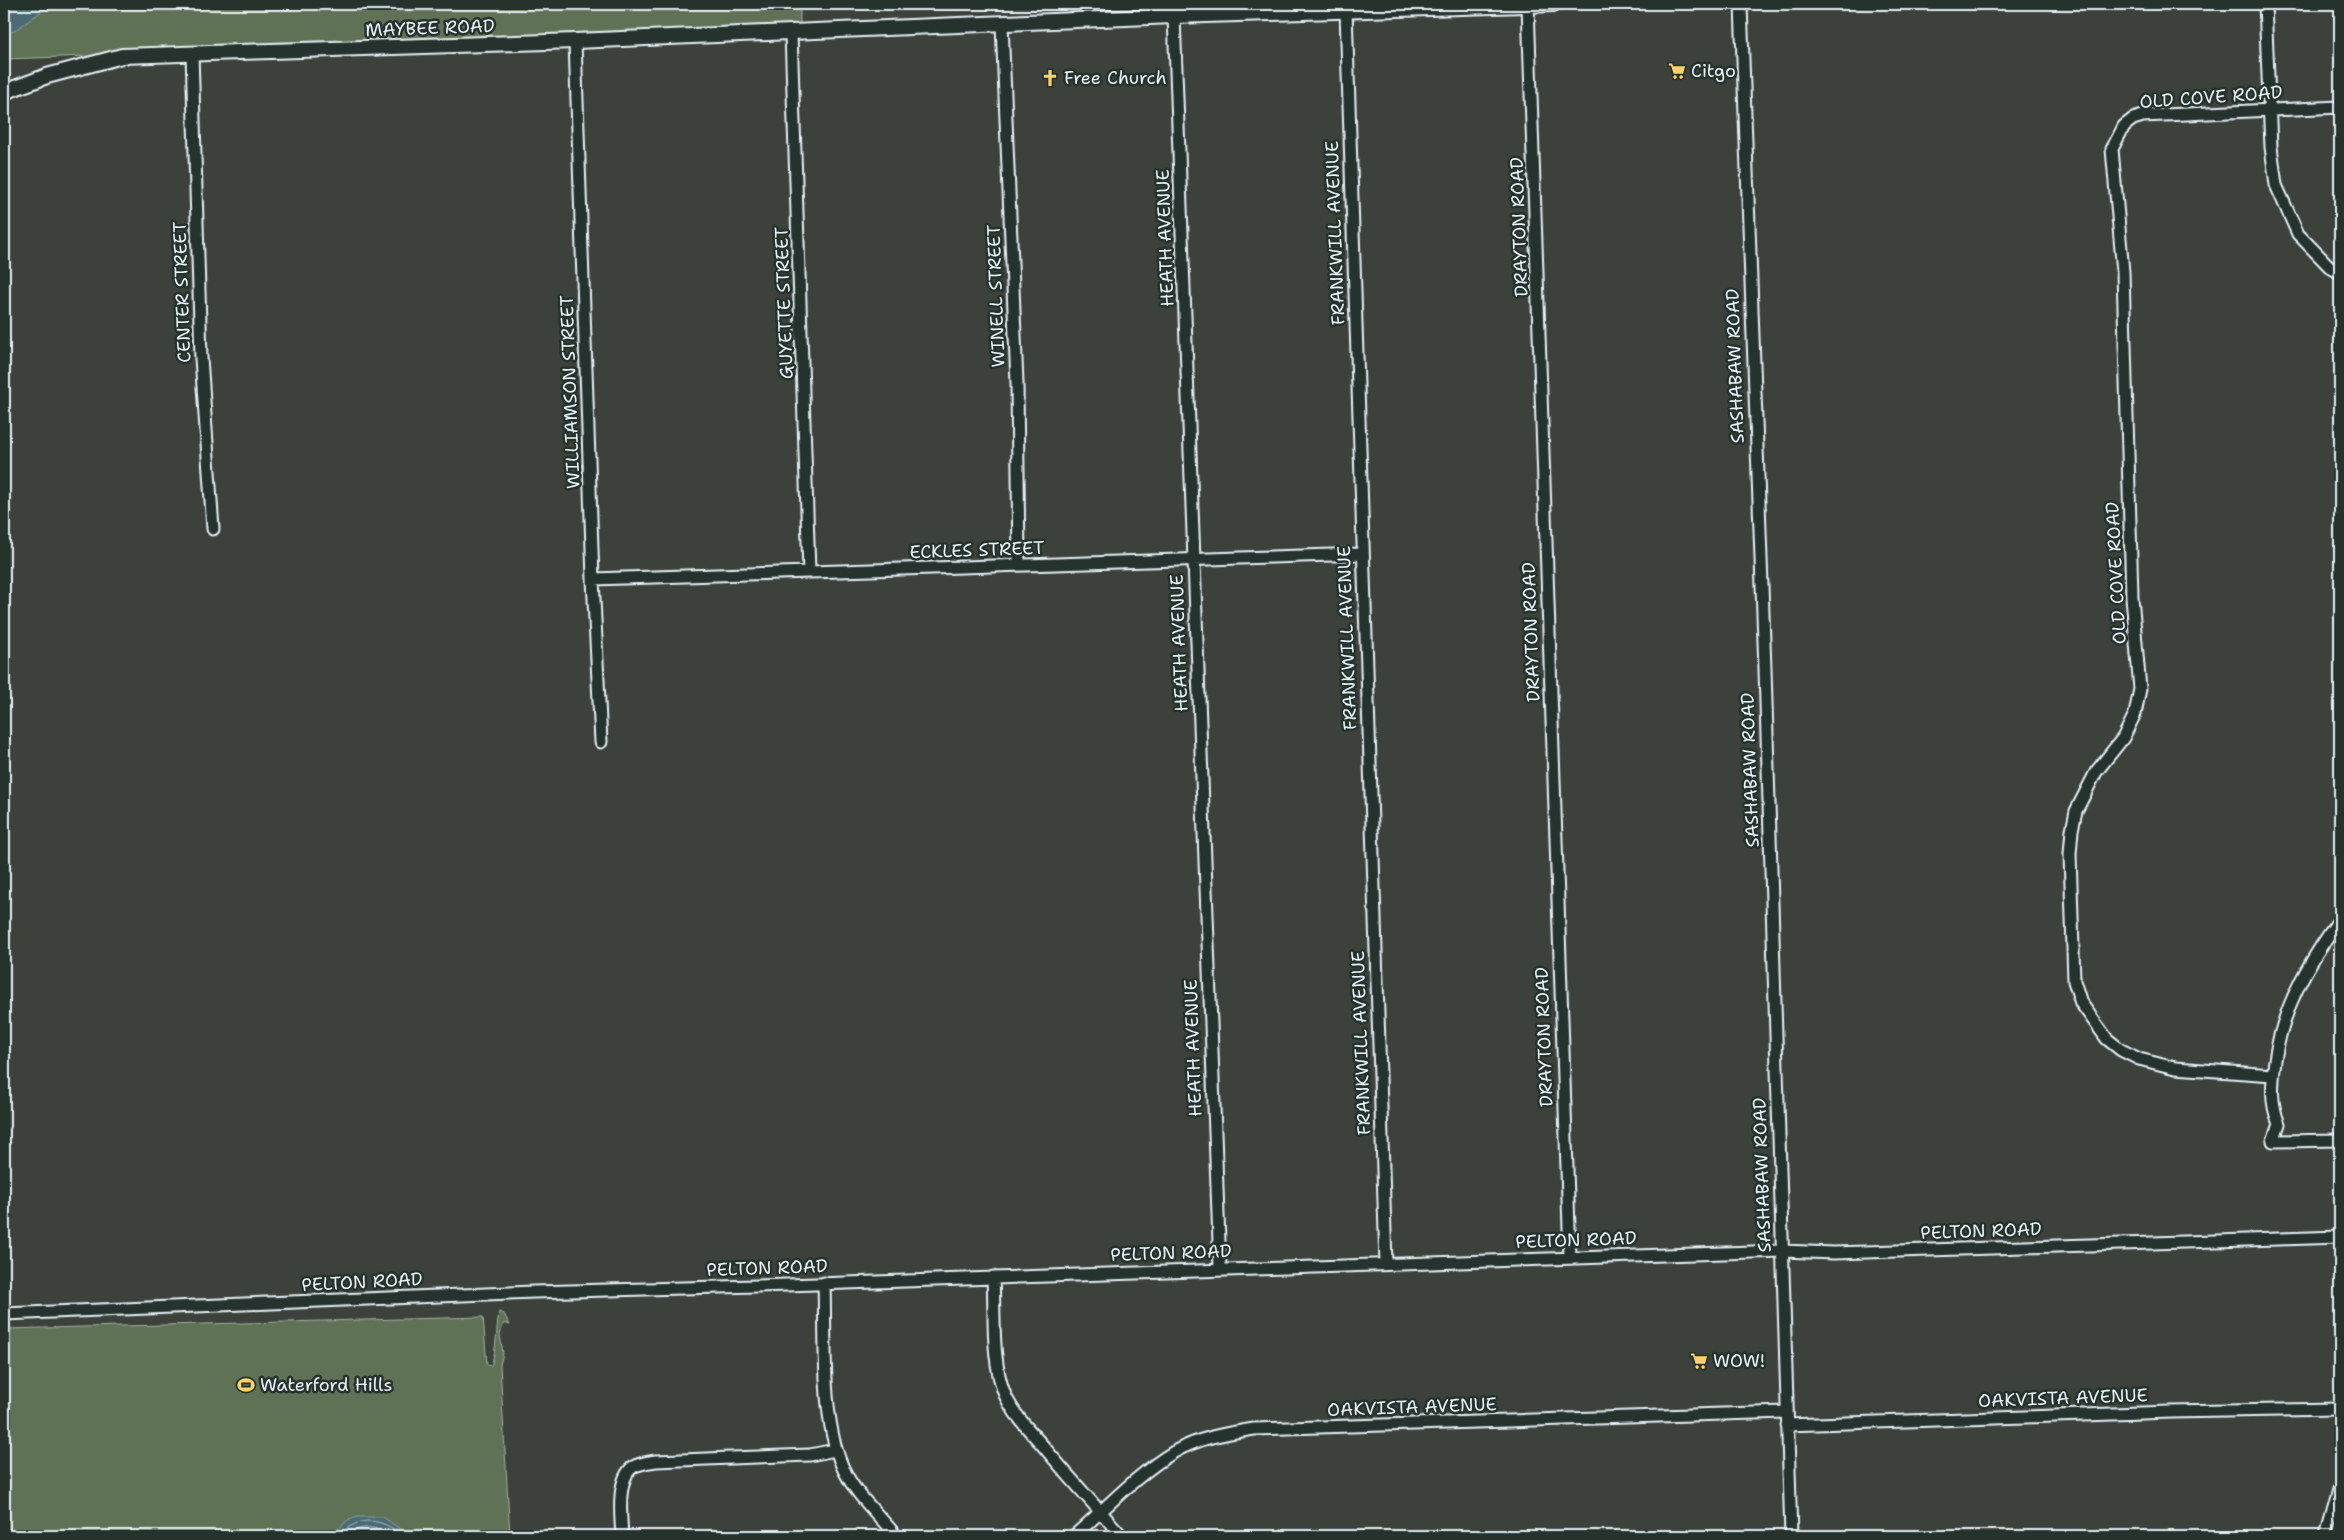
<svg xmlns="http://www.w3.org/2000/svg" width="2344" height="1540" font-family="'Shantell Sans',sans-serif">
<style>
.green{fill:#607255;stroke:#a4b2a6}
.water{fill:#4b6b72;stroke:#8aa1a8}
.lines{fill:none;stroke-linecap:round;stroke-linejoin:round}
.shore{stroke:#a9bbc2;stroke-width:1}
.minor-casing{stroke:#e8f1f8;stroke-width:15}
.major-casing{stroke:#e8f1f8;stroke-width:18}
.minor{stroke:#26332d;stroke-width:11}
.major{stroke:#26332d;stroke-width:14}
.labels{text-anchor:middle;stroke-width:5;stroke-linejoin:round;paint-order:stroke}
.street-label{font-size:18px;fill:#e8f1f8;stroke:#26332d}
.poi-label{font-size:18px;fill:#e8f1f8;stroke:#26332d;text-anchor:start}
</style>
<rect width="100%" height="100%" fill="#3c423b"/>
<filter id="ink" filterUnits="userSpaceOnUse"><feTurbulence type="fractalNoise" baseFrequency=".02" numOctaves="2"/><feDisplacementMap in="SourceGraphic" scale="10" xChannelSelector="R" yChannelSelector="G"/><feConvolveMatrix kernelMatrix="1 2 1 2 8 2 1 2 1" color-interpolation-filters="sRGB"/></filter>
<g filter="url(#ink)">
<path class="green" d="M 4,4 L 800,4 L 800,31 L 4,59 Z
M 499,1312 L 504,1314 L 510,1325 L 504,1323 L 500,1335 L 503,1353 L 500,1365 L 510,1536 L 4,1536 L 4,1329 L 483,1317 L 487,1365 L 491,1366 C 497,1348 496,1330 499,1312 Z"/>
<path class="water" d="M 4,4 L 52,4 L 14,31 L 4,35 Z
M 358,1517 L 383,1517 L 410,1536 L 331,1536 L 348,1520 Z"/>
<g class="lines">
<path class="shore" d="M 339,1536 C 359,1514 382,1518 403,1536
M 347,1536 C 361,1523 379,1527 393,1536"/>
<g class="minor-casing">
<path id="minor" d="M 1741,4 L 1765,669 L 1791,1536
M 2265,4 L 2271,147 L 2276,185 L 2298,234 L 2330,267 L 2340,273
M 1528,5 L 1570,1258
M 1346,10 L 1386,1264
M 1174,16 L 1220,1269
M 1002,24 L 1017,383 L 1019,565
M 791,33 L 809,572
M 575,41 L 593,579 L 601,742
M 192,53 L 201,358 L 213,529
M 593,579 L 1362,554
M 2340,919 C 2308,963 2283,1006 2275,1060 C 2272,1084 2270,1102 2279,1124 L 2273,1141 L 2340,1140
M 2273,1075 L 2175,1068 L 2139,1059 L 2121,1050 L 2107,1039 L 2081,1003 L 2074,981 L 2070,854 L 2072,830 L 2076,811 L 2096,772 L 2123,738 L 2135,714 L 2140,689 L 2132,597 L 2123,272 L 2112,149 L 2124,126 L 2133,119 L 2143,116 L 2340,107
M 993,1277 C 995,1313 991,1362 1005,1395 C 1014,1415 1030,1431 1044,1447 C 1069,1477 1096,1507 1122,1536
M 824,1283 C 826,1338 820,1426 846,1474 C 858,1497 880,1516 896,1536
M 4,1314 L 534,1292 L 757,1286 L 1782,1251 L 1834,1253 L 2340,1237
M 1787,1425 L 2170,1412 L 2340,1409
M 622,1536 C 621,1518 616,1479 633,1467 C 640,1463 649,1462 656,1461 L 810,1455 L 835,1450
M 1074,1536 C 1106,1508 1137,1474 1174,1452 C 1198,1438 1227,1433 1254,1429 L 1787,1412
M 2326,1536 L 2340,1486"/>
</g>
<g class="major-casing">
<path id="major" d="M 4,92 L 47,76 L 122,56 L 575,41 L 1174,16 L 1554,4"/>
</g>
<use href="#minor" class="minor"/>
<use href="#major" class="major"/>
</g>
</g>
<defs>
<g id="supermarket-bare" transform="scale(1.35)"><path d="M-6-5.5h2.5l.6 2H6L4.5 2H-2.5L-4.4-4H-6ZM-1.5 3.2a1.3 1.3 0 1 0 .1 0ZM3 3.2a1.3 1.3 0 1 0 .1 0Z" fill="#ffd166" stroke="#26332d" stroke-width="2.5" paint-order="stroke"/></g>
<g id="church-bare" transform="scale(1.35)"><path d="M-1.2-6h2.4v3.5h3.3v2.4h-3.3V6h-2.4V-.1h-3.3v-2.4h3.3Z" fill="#ffd166" stroke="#26332d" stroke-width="2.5" paint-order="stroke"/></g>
<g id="stadium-bare" transform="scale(1.35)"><path d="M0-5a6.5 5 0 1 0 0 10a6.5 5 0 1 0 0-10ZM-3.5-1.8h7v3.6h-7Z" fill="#ffd166" stroke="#26332d" stroke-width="2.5" paint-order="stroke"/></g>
</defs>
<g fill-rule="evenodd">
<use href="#supermarket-bare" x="1677" y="71"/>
<use href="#church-bare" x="1050" y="78"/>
<use href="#supermarket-bare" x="1699" y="1361"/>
<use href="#stadium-bare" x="246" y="1385"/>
</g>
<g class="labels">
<g class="street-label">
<text transform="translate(430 28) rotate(-2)" y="6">MAYBEE ROAD</text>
<text transform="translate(2211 97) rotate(-4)" y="6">OLD COVE ROAD</text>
<text transform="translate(1519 227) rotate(-92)" y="6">DRAYTON ROAD</text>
<text transform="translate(1335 233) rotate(-92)" y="6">FRANKWILL AVENUE</text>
<text transform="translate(1165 238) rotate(-92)" y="6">HEATH AVENUE</text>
<text transform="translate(182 292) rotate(-92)" y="6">CENTER STREET</text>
<text transform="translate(996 296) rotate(-92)" y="6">WINELL STREET</text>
<text transform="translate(784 303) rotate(-92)" y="6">GUYETTE STREET</text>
<text transform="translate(1735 366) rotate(-92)" y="6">SASHABAW ROAD</text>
<text transform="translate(570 392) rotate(-92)" y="6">WILLIAMSON STREET</text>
<text transform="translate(977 550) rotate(-2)" y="6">ECKLES STREET</text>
<text transform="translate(2116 573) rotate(-93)" y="6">OLD COVE ROAD</text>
<text transform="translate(1531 632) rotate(-92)" y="6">DRAYTON ROAD</text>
<text transform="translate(1347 638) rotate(-92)" y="6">FRANKWILL AVENUE</text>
<text transform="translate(1179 643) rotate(-92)" y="6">HEATH AVENUE</text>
<text transform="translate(1750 770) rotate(-92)" y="6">SASHABAW ROAD</text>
<text transform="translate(1544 1037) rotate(-92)" y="6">DRAYTON ROAD</text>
<text transform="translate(1361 1043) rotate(-92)" y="6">FRANKWILL AVENUE</text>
<text transform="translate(1193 1048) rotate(-92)" y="6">HEATH AVENUE</text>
<text transform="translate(1762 1175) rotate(-92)" y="6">SASHABAW ROAD</text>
<text transform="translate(1981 1231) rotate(-2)" y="6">PELTON ROAD</text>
<text transform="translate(1576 1240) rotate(-2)" y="6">PELTON ROAD</text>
<text transform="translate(1171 1253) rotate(-2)" y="6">PELTON ROAD</text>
<text transform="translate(767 1268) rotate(-2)" y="6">PELTON ROAD</text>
<text transform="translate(362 1282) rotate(-3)" y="6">PELTON ROAD</text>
<text transform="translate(2063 1398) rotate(-2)" y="6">OAKVISTA AVENUE</text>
<text transform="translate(1412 1407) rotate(-2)" y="6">OAKVISTA AVENUE</text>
</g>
<g class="poi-label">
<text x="1691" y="77">Citgo</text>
<text x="1064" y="84">Free Church</text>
<text x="1713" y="1367">WOW!</text>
<text x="260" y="1391">Waterford Hills</text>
</g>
</g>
<rect width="2344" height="1540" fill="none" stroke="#26332d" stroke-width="20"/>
<rect x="10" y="10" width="2324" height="1520" fill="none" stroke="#e8f1f8" stroke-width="2" filter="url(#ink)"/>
</svg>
